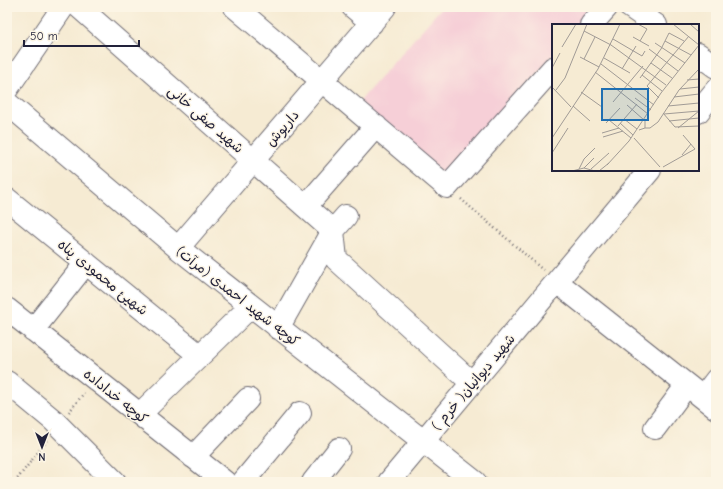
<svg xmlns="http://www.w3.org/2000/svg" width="723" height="489" font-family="'Comic Neue','Playpen Sans Arabic',sans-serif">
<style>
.built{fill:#f6cfd7}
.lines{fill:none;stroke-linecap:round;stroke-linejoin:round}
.minor-casing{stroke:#6c6870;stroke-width:24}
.major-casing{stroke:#6c6870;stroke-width:24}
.path{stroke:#6c6870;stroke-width:2.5;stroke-dasharray:1 3;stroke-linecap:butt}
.minor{stroke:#fff;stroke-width:22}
.major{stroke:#fff;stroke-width:22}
.labels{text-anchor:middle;stroke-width:3;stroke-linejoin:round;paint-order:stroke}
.street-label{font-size:14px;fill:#22223b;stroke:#fcf5e5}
.inset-road{fill:none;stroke:#a19b96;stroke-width:1}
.view{fill:#1f6fb2;fill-opacity:0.15;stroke:#1f6fb2;stroke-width:2}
.inset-edge{fill:none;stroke:#22223b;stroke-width:2}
</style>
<rect width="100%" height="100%" fill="#fcf5e5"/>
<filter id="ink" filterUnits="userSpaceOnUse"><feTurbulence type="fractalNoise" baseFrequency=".025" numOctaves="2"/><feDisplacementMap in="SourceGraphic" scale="8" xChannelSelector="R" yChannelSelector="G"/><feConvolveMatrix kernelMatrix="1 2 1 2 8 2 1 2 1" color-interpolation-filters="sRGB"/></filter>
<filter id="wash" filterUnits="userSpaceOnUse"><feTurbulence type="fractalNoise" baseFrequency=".012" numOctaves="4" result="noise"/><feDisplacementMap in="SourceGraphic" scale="16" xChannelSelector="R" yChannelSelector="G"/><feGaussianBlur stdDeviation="0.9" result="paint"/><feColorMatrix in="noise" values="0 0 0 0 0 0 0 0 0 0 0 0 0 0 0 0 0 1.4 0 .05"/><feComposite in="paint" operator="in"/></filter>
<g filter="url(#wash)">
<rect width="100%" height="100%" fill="#f6ebd3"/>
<path class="built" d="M 442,7 L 596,7 L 580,25 L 553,25 L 553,56 L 446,178 L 359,102 Z"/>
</g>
<g filter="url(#ink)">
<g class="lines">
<g class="minor-casing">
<path id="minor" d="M 79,7 L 333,231
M 235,7 L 447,187 L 553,68
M 353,7 L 372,23
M 630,7 L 656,25
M 591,25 L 607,7
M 698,54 L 716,67
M 7,103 L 178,248 L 475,482
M 698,112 L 716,90
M 7,199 L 199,355
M 306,206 L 376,126
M 333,231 L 336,259 L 472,383
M 178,248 L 385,7
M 557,282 L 716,408
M 7,309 L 225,482
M 278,328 L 333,231 L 346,216
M 33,330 L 86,263
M 7,382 L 53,420 L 115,482
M 703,397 L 716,380
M 140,414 L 251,306
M 655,428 L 687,385
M 193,457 L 248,399
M 243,482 L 300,413
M 313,482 L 339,449
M 389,482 L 650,170"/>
</g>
<g class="major-casing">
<path id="major" d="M 7,89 L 63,7"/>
</g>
<path class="path" d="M 461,199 L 543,270
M 69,412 L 84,393
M 15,482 L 48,439"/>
<use href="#minor" class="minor"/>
<use href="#major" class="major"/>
</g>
</g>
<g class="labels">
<g class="street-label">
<text transform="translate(206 119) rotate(41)" y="5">شهید صفی خانی</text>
<text transform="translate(282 128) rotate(-49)" y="5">داریوش</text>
<text transform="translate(103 277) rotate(39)" y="5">شهیئ محمودی پناه</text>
<text transform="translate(238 296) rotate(38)" y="5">کوچه شهید احمدی (مرآت)</text>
<text transform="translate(473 382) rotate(-50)" y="5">شهید دیوانیان( خرم )</text>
<text transform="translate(116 396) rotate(39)" y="5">کوچه خداداده</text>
</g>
</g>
<g transform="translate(552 24)">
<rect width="147" height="147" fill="#f6ebd3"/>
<path class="inset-road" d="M 86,0 L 95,5 L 88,17M 138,0 L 147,8M 32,7 L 59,21 L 114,61M 81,13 L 97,22M 61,15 L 90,32 L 93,27M 113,17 L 139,31M 103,19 L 133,39M 10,23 L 24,0M 97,25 L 126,47M 28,33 L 47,43M 52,34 L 78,49M 32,35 L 43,13M 99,39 L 120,54M 49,40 L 102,81M 0,44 L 8,29M 70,45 L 84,22M 43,48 L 96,90M 90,51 L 110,67M 88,54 L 109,25 L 117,9 L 132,17M 135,56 L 147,55M 0,63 L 19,83M 128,65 L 147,63M 4,66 L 13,54 L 35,0M 29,68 L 50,83M 122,73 L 147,70M 83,74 L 99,86M 107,74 L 95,62 L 137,12M 61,78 L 91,42M 75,81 L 92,96M 21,82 L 38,97M 116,82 L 147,79M 111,89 L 123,103 L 147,102M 112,90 L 147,87M 72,95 L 85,105M 57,96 L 79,114M 117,97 L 147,94M 54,99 L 68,84M 68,99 L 81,111M 66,102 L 85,80M 93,104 L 98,104 L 106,98 L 127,66 L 147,45M 126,104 L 147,87M 87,106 L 93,104 L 93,95M 50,109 L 67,104M 51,113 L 71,107M 0,114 L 46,45 L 68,0M 82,114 L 108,143M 0,129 L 16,104M 130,131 L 139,120M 55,141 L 77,117 L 109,69 L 147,21 L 121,0M 111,143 L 143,125 L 131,111M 32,144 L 42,134M 27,145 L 32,135 L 43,124M 39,145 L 57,129M 20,147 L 32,144 L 43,147M 47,147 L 57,139"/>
<path class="view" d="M 50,65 L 96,65 L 96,96 L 50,96 Z"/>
<rect width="147" height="147" class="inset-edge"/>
</g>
<rect width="723" height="489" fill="none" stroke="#fcf5e5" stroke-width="24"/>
<g transform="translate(42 447) rotate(180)" stroke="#fcf5e5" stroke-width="3" paint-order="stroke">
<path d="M0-3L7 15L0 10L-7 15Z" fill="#22223b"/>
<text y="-6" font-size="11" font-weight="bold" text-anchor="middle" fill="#22223b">N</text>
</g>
<path d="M24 40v6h115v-6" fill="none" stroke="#22223b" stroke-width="2"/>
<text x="30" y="40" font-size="12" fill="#22223b" stroke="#fcf5e5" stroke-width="3" paint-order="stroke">50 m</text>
</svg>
